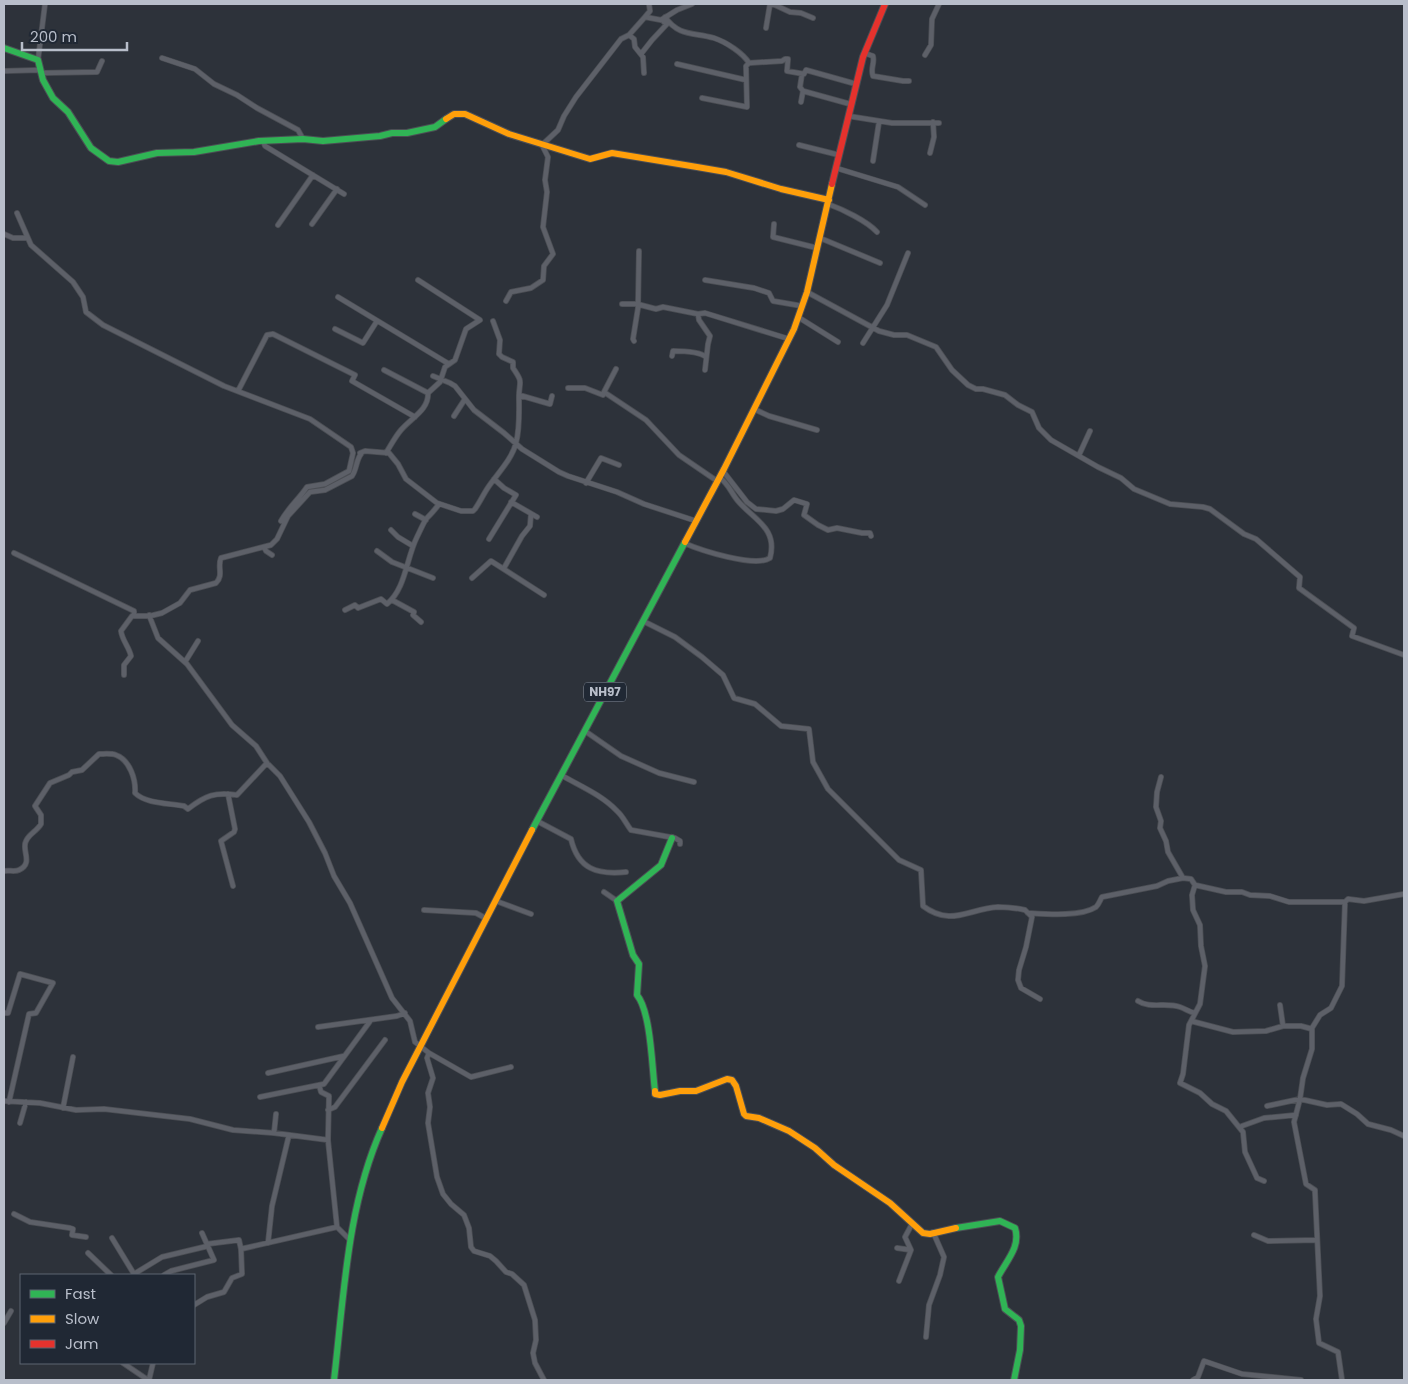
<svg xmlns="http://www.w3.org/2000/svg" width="1408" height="1384" font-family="Poppins,sans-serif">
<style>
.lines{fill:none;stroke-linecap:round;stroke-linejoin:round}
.street-casing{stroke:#4b4e54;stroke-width:6}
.fast-casing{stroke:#4b4e54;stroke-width:8}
.slow-casing{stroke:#4b4e54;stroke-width:8}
.jam-casing{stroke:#4b4e54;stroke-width:8}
.street{stroke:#5d6068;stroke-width:4.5}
.fast{stroke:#30b455;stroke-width:6}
.slow{stroke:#ff9f0a;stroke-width:6}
.jam{stroke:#e5322d;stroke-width:6}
.labels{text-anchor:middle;stroke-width:4;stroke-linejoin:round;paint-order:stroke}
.shield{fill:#202834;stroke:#8a919d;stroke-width:1}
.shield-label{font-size:12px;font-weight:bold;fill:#b8beca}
</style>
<rect width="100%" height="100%" fill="#2d323a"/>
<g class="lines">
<g class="street-casing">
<path id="street" d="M 645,17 L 650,11 L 649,4
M 665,17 C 679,37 694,32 714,38 C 726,42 743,53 749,63
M 766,28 L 770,4 L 775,5 L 790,12 L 801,13 L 813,18
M 629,35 L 634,39 L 635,47 L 643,57 L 644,73
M 864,53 L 873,56 C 875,63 870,69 873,76 L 903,81 L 909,81
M 641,54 L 652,40 L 667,24 L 664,22
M 925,55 L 931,45 L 932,19 L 939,4
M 162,58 L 195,69 L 214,84 L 237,95 L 257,108 L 298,130 L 303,139
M 38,60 L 45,4
M 677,64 L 746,80
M 4,71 L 40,70
M 41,73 L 97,72 L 102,61
M 802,74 L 800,87 L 803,91
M 702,98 L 747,107 L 746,66 L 749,63 L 782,61 L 785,59 L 788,59 L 787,71 L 804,74 L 806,70 L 856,84
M 801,102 L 803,91 L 850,104
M 848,116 L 892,123 L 939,123
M 263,141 L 265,146 L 344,194
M 799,145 L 839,155
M 930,153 L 934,137 L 933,122
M 873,161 L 879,122
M 836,168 L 898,187 L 925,205
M 828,204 C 842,209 867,221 877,232
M 17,213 L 31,245 L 73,282 L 83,297 L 86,312 L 103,325 L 224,386 L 310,419 L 351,447 L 353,453 L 349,471 L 325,484 L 307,487 C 299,499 288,508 281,521
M 312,224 L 337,189
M 774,224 L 773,237 L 817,248
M 278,225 L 313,175
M 4,234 L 13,238 L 27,238
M 820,238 L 880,263
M 705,280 L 754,288 L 769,293 L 773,301 L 802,306
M 807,292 L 879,331 L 894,335 L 907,335 L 936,347 L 952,370 L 968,385 L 976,389 L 983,389 L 1005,395 L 1018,405 L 1032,412 L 1039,428 L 1051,440 L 1098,467 L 1121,478 L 1134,489 L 1170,504 L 1203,507 L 1210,509 L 1244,534 L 1256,539 L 1300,577 L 1299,588 L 1354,628 L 1352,636 L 1404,655
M 338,297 L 449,364
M 506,301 L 511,292 L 531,288 L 543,280 L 544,266 L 553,254 L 543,227 L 547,192 L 545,180 L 548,157 L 542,145 L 558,130 L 564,116 L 576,97 L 621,39 L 629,35 L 645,17 L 661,20 L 677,10 L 692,4
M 622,304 L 637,304 L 656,309 L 663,307 L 698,314 L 705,313 L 789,339
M 698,314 L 699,320 L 710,336 L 708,344 L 705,370
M 798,317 L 838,342
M 335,329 L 363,343 L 377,321
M 634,341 L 633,339 L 638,308 L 639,251
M 863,343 L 887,305 L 908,253
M 672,356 L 673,351 C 682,351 699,351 706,357
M 384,370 L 428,393
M 433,376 L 450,383 L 455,386 L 474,410 L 504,433 L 522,449 L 559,472 L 568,476 L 617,492 L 644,504 L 696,521
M 568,388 L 585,388 L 603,395 L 604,392 L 646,420 L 679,455 L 717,481
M 238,391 L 267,335 L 273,334 L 355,375 L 352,381 L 415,417
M 604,392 L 616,369
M 519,395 L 550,404 L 552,396
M 754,409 L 769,416 L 817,430
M 454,416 L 465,399
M 360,453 L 365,451 L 389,453 L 398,464 L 406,479 L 437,503 L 461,511 L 473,511 L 475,509 C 480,502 484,493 489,486 C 498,473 512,459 516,443 C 520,428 519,412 519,397 C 519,380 524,384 513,368 L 513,362 L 502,357 L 499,354 L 500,340 L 493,321
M 386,453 C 391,445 395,437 401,430 C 411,418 429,410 428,393 L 440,382 L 445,367 L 455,360 L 466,329 L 480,320 L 418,280
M 1079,455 L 1090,431
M 723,471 L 747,502 L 756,509 L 776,511 L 783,509 L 794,500 L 807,504 L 804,515 L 818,525 L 828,530 L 837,528 L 862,533 L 870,533 L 871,536
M 586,483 L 601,458 L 619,465
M 511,502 L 537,517
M 415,514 L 426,520
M 391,530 L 398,537 L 413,546
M 489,539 L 516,495 L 504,488 L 494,479
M 684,543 C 700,550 755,568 770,558 C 778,528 754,520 738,501 C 731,493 729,484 719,477
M 264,547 L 266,551 L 272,555
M 377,551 L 392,562 L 433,578
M 14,553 L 134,611 L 134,615
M 504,568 L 522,536 L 530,526 L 531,514
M 472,578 L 491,561 L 544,595
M 392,600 L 414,612 L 413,615 L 421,622
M 345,610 L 355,605 L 358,608 L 381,599 L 387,604 C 406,588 406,559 417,537 C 420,531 423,524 426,519 C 431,514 435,510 439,504
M 149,615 L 158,638 L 187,664 L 232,725 L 256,746 L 267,763 L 280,776 L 309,822 L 325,853 L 334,876 L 350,903 L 392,998 L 410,1021 L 415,1042 L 429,1053 L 471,1077 L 511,1067
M 643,621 L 675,637 L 702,657 L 723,675 L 734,698 L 755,704 L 781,726 L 809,729 L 813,762 L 828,789 L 899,860 L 921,870 L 923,906 C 951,927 968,909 998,907 C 1007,907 1016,908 1025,910 L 1032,917 L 1026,947 L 1019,970 L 1018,980 L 1021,988 L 1040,999
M 185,662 L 198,641
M 124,675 L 124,665 L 131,656 C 129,647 122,640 121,631 L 132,616 L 150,616 L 162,613 L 180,603 L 190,590 L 216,583 C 224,575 217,567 221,558 L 271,545 L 277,539 L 288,516 L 310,492 L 325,490 L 352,476 C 357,469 356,460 361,454
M 585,731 L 621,756 L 659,773 L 694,782
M 561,775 C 580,786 602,795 617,811 C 623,816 626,824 631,830 L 675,838 L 680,841 L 680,844
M 1161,777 L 1157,792 L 1156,807 L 1161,821 L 1160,828 L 1166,841 L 1168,852 L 1183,878
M 228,794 L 235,829 L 234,832 L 221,841 L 233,886
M 537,821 L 571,839 C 578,869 597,875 626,872
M 4,871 C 9,870 15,872 19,870 C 34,863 21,850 26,841 C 29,834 37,831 41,824 L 41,815 L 35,806 L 50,783 L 69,775 L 72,772 L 82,770 L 99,754 C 104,754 111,753 116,755 C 130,760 136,780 135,793 C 146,804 169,803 184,806 L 188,809 C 206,795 215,792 237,795 L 267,763
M 1195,885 L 1192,895 L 1193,910 L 1200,925 L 1201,946 L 1205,966 L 1200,1004 L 1189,1025 L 1183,1074 L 1180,1083 L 1200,1093 L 1212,1104 L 1226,1111 L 1243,1132 L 1245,1152 L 1257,1178 L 1264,1181
M 604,892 L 617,901
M 496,901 L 531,914
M 1345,902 L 1348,899 L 1364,901 L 1404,894
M 424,910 L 476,913 L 487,919
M 1028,913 C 1045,914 1081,917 1096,907 C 1099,904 1100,900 1102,897 L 1157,886 L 1168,881 L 1183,878 L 1191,879 L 1195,885 L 1226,892 L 1242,892 L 1250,895 L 1270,896 L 1289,902 L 1345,902 L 1342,986 L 1331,1008 L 1320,1015 L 1312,1028 L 1312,1049 L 1303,1078 L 1300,1099 L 1294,1122 L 1306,1184 L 1315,1190 L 1315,1192 L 1320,1296 L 1316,1319 L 1319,1343 L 1338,1352 L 1342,1380
M 1138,1001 C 1150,1009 1166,1002 1180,1007 C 1186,1009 1189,1012 1195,1013
M 1280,1005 L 1283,1026
M 4,1013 L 8,1013 L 20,974 L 53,983 L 36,1013 L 29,1014 L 9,1102
M 1191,1021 L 1233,1032 L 1266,1031 L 1283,1026 L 1301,1026 L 1312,1029
M 318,1027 L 397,1016 L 405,1013
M 429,1053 L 427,1058 L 433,1078 L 428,1093 L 430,1107 L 428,1123 L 437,1177 L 443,1194 L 451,1204 L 464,1215 L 469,1228 L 471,1247 L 474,1251 L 490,1256 L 496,1261 L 506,1272 L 512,1274 L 524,1285 L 535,1320 L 536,1340 L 533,1353 L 535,1363 L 544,1380
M 268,1073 L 344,1056
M 319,1085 L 321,1092 L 329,1096 L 328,1140 L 337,1227 L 350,1240
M 260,1097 L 324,1084 L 371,1020
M 4,1101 L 40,1103 L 76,1110 L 104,1109 L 190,1119 L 233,1130 L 274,1133 L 328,1140
M 1267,1106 L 1300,1099 L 1327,1105 L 1341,1104 L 1357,1114 L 1368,1124 L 1391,1130 L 1404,1136
M 63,1108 L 73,1057
M 328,1110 L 335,1107 L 385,1040
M 20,1123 L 26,1102
M 1241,1128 L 1242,1126 L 1264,1118 L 1296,1115
M 274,1133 L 276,1114
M 14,1214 L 30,1222 L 70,1228 L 73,1229 L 72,1235 L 86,1237
M 1254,1235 L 1268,1241 L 1317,1240
M 112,1238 L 134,1274 L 162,1257 L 208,1246
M 268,1243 L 272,1206 L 289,1135
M 207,1244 L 239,1240 L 241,1249 L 337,1227
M 897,1248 L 911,1250
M 88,1253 L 111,1275
M 164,1275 L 171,1271 L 214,1260 L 202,1233
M 899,1281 L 911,1250 L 905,1237 L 912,1224
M 194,1305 L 207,1297 L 224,1292 L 232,1278 L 242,1274 L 241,1249
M 4,1323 L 11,1311
M 926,1337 L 929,1305 L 940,1275 L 944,1257 L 933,1232
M 123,1363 L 148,1380
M 149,1380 L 153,1363
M 1193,1380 L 1198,1377 L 1204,1361 L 1242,1374 L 1301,1380"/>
</g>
<g class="fast-casing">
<path id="fast" d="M 4,48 L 38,60 L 43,80 L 53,98 L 68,112 L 91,148 L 109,161 L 118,162 L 157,153 L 194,152 L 259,141 L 303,139 L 323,141 L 380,136 L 392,133 L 407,133 L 435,127 L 446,119
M 532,830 L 685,542
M 655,1091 C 652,1068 651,1012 637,995 L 639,964 L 633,955 L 617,901 L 661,865 L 672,838
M 956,1228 L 1000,1221 L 1015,1228 C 1021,1247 1006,1261 998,1277 L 1005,1309 L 1019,1320 L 1021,1326 L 1020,1350 L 1014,1380
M 334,1380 C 344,1295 347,1206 382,1128"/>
</g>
<g class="slow-casing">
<path id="slow" d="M 446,119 L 454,114 L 465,114 L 509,134 L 590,159 L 612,153 L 697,167 L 726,172 L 781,189 L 829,200
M 685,542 L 724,469 L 794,329 L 807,292 L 832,184
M 655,1091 L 655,1094 L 660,1095 L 680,1091 L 696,1091 L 727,1079 L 732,1080 L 736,1086 L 744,1114 L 746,1116 L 759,1118 L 789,1131 L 815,1148 L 834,1165 L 890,1203 L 923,1233 L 930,1234 L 956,1228
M 382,1128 L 402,1082 L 532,830"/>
</g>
<g class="jam-casing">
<path id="jam" d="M 832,184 L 863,57 L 885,4"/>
</g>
<use href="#street" class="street"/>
<use href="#fast" class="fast"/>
<use href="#slow" class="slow"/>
<use href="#jam" class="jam"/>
</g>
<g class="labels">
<rect class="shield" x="584" y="682.5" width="42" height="19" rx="4"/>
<g class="shield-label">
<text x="605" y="696">NH97</text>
</g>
</g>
<rect width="1408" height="1384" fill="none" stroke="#b8beca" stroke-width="10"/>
<rect x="20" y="1274" width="175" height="90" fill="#202834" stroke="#5d6470"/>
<rect x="30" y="1290" width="25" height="8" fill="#30b455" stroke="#5d6470"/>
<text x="65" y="1299" font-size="15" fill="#b8beca">Fast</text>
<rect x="30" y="1315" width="25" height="8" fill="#ff9f0a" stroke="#5d6470"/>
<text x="65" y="1324" font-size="15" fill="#b8beca">Slow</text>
<rect x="30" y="1340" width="25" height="8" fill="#e5322d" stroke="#5d6470"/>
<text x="65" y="1349" font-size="15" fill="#b8beca">Jam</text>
<path d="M22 42v8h105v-8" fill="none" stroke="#b8beca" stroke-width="2.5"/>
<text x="30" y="42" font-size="15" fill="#b8beca" stroke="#202834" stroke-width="4" paint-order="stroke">200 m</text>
</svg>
